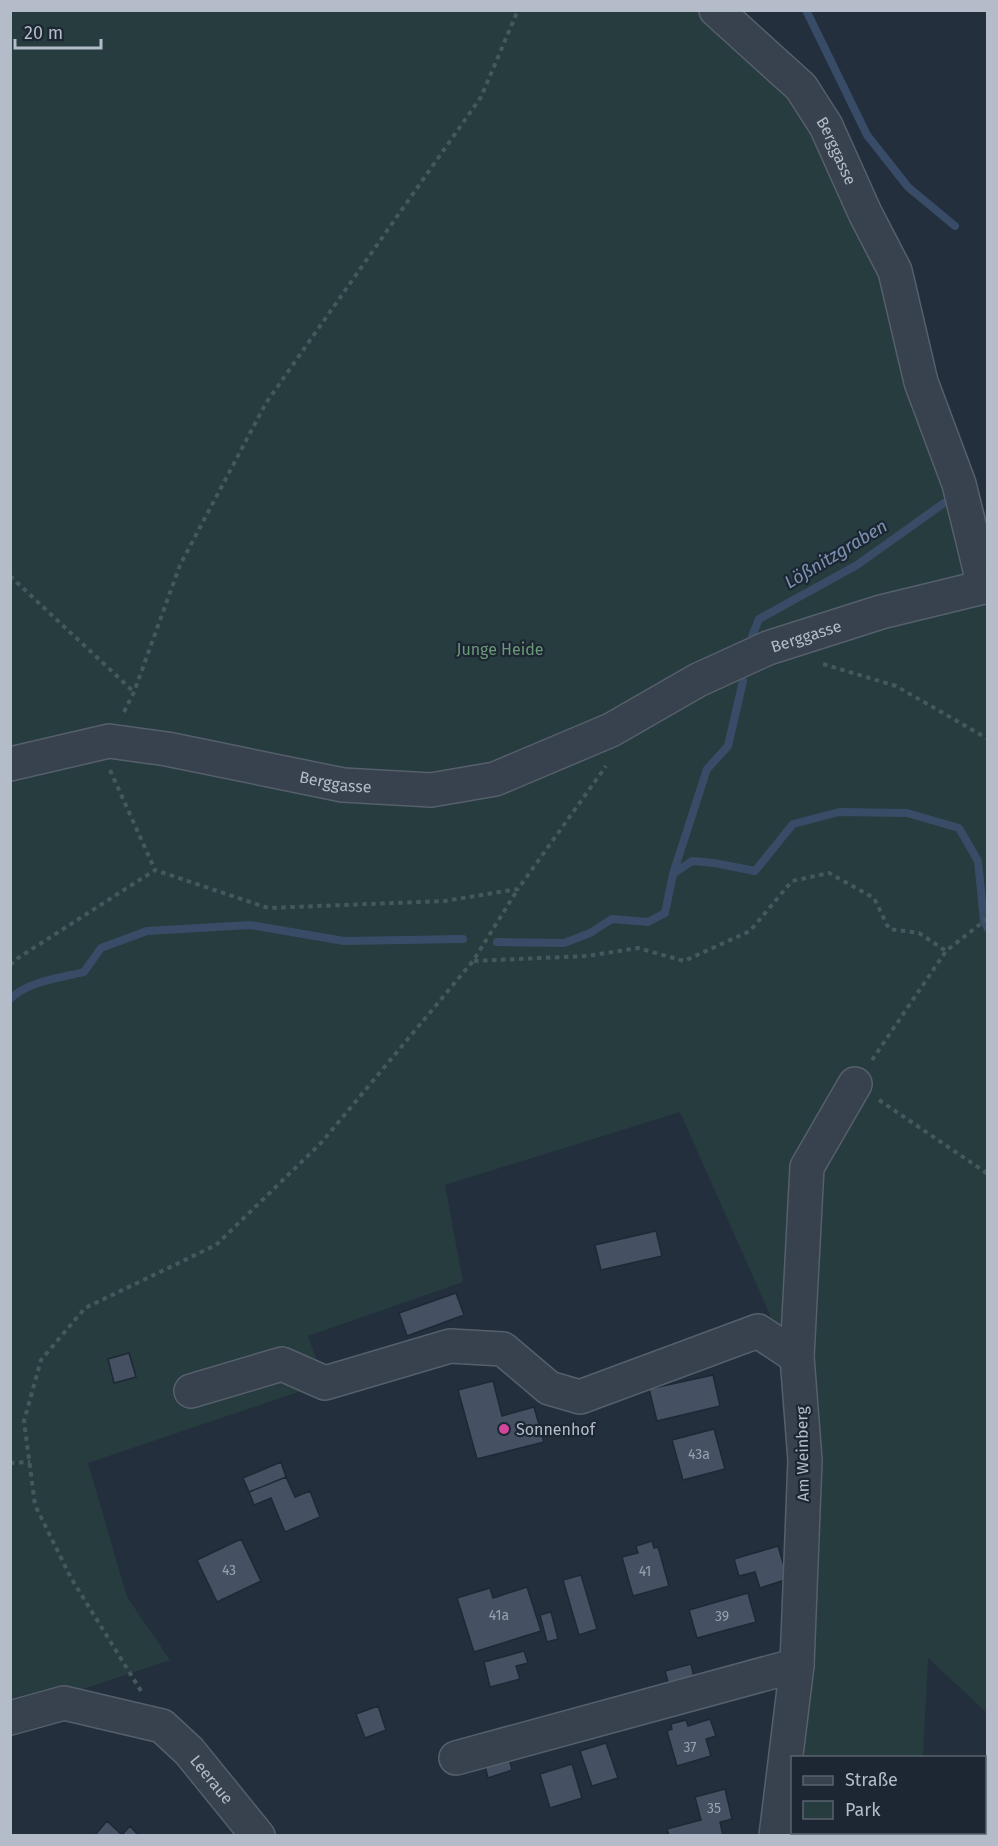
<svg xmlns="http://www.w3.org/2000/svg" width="998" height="1846" font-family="'Fira Sans',sans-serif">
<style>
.green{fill:#263c3f}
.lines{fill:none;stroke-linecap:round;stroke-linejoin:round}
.stream{stroke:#394c67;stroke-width:8}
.building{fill:#455162;stroke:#1f2835;stroke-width:1.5}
.minor-casing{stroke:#565f6c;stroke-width:36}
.path{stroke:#44595c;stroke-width:4;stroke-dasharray:4.5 4.5;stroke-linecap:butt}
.minor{stroke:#38414e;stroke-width:33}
.hotel-dot{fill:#d1479c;stroke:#1d2633;stroke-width:2}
.labels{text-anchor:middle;stroke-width:4.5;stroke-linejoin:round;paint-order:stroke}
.number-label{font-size:14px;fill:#98a1af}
.street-label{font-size:16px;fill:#b4bcc9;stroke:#1d2633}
.park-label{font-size:16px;fill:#6b9a76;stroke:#1d2633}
.poi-label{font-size:16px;fill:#b4bcc9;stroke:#1d2633;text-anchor:start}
.water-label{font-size:18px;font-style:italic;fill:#7c92b1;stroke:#1d2633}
</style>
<rect width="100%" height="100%" fill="#242f3e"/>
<path class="green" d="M 10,11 L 725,11 L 806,83 L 965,481 L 987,514 L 987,1713 L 928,1658 L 923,1757 L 798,1757 L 790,1360 L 680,1112 L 445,1185 L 463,1282 L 308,1336 L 325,1383 L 88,1463 L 127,1597 L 170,1660 L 11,1713 Z
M 792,1832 L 920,1833 L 920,1836 L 791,1836 Z"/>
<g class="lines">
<path class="stream" d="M 806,10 L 867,135 L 908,187 L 955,226
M 752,636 L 759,619 L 857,565 L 944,503
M 673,874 L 707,769 L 728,746 L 743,681
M 497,942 L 564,943 L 590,933 L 612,919 L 648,922 L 665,913 L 673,874 L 692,861 L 714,863 L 755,871 L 793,824 L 839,812 L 907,813 L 959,828 L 978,861 L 984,921 L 988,929
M 10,999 C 28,981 61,978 84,972 L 101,948 L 147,931 L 250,925 L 344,941 L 463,939"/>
</g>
<path class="building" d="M 656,1231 L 662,1256 L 601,1270 L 595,1245 Z
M 456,1293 L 464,1315 L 407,1336 L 399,1313 Z
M 129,1353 L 136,1377 L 114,1383 L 108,1359 Z
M 713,1375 L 720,1406 L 657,1421 L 649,1389 Z
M 493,1381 L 502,1416 L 534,1407 L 544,1442 L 477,1459 L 458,1390 Z
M 714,1429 L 725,1469 L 683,1480 L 672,1440 Z
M 281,1462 L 286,1477 L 249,1492 L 243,1478 Z
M 286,1477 L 295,1497 L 310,1491 L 320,1517 L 285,1532 L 271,1498 L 254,1505 L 249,1492 Z
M 241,1539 L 261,1581 L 217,1602 L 197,1560 Z
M 652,1541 L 654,1548 L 658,1547 L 669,1586 L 633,1596 L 622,1557 L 638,1553 L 636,1546 Z
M 778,1546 L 788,1579 L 760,1588 L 755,1572 L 739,1576 L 734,1559 Z
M 581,1575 L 597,1629 L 579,1635 L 563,1580 Z
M 527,1587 L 541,1631 L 474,1652 L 457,1598 L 490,1588 L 493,1598 Z
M 748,1593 L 756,1622 L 697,1638 L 689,1610 Z
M 551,1612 L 558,1639 L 547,1642 L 540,1615 Z
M 524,1651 L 528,1663 L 516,1666 L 520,1679 L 490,1687 L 484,1662 Z
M 691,1664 L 695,1682 L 670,1689 L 665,1671 Z
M 378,1706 L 386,1730 L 365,1738 L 356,1714 Z
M 710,1719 L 716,1736 L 706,1739 L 711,1756 L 677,1766 L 667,1731 L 672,1729 L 671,1724 L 686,1720 L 688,1726 Z
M 606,1743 L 618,1778 L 592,1786 L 580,1751 Z
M 509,1758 L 512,1770 L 488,1778 L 485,1766 Z
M 572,1764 L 582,1798 L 550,1808 L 540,1774 Z
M 725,1789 L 732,1819 L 720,1822 L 723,1836 L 669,1836 L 667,1829 L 701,1820 L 695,1797 Z
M 107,1821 L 122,1835 L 130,1826 L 139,1836 L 94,1836 Z
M 934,1832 L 970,1832 L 970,1836 L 934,1836 Z"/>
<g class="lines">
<g class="minor-casing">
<g id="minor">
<path id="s1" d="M 716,10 L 801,87 L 826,126 L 865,213 L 895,271 L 921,382 L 959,484 L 984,586"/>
<path id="s2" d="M 10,764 L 109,741 L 167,749 L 343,785 L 431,790 L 495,779 L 611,730 L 698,680 L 768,648 L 881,612 L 988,586"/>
<path d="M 191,1391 L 282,1364 L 325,1383 L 450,1346 L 503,1349 L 549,1388 L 580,1397 L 758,1331 L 797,1357"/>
<path id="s3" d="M 10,1718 L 64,1703 L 162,1726 L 189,1751 L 258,1836"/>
<path d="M 456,1758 L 797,1665"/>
<path d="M 776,1836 L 797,1665 L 805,1460 L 797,1357 L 807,1167 L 855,1084"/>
</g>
</g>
<path class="path" d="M 10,576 L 134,692
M 823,664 L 896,686 L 988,739
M 124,712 L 134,692 L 180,565 L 266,403 L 481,97 L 518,10
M 110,770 L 155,870
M 474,961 L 587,956 L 638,948 L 684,961 L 750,931 L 792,881 L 829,873 L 874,898 L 889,929 L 919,933 L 946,951
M 10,965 L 18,958 L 155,870 L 268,908 L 445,901 L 518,889 L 606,766
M 872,1060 L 946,951 L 988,918
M 879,1100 L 988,1174
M 10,1463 L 30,1462
M 141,1691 L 71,1578 L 35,1505 L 24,1421 L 41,1360 L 85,1308 L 216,1245 L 321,1143 L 473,961 L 518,889"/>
<use href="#minor" class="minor"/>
</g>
<circle class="hotel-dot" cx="504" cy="1429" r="6"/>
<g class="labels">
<g class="number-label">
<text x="699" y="1459">43a</text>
<text x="229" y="1575">43</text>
<text x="645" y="1576">41</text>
<text x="499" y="1620">41a</text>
<text x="722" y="1621">39</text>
<text x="690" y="1752">37</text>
<text x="714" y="1813">35</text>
</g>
<g class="street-label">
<text dy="6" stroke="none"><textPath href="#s1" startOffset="188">Berggasse</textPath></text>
<text dy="6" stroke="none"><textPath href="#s2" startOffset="836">Berggasse</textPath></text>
<text dy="6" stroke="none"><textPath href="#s2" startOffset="332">Berggasse</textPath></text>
<text transform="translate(802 1454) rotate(-91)" y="6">Am Weinberg</text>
<text dy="6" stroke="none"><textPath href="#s3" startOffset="230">Leeraue</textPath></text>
</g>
<g class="park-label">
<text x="500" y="655">Junge Heide</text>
</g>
<g class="poi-label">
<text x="516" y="1435">Sonnenhof</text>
</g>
<g class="water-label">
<text transform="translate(836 554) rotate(-31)" y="6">Lößnitzgraben</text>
</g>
</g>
<rect width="998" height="1846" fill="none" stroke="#b4bcc9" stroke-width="24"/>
<rect x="791" y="1756" width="195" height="78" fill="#1d2633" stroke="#59626f" stroke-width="1.5"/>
<rect x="803" y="1776" width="30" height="9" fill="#38414e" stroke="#59626f" stroke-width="1.5"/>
<text x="845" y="1786" font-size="18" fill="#b4bcc9">Straße</text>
<rect x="803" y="1801" width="30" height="18" fill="#263c3f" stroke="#59626f" stroke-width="1.5"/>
<text x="845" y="1816" font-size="18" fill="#b4bcc9">Park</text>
<path d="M15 39v9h86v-9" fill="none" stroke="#b4bcc9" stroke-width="3"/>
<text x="24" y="39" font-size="18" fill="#b4bcc9" stroke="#1d2633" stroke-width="4.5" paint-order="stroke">20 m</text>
</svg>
